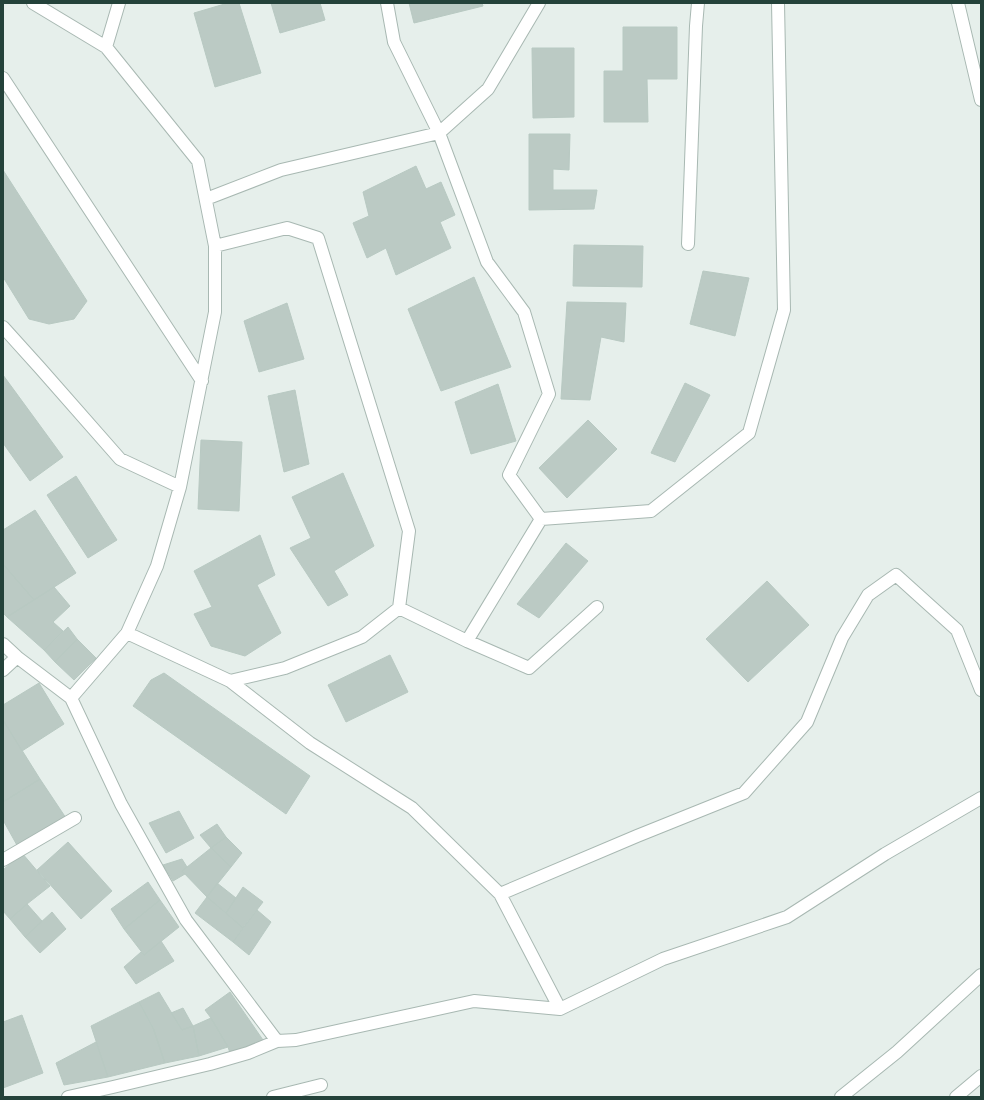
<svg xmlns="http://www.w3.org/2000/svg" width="984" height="1100" font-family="Quicksand,sans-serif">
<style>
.building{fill:#bbcac4;stroke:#b8c9c2}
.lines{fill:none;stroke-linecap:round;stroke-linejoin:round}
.minor-casing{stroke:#a8b8b2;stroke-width:14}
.minor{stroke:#fff;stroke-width:12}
</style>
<rect width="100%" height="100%" fill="#e6efeb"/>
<path class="building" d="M 228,3 L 239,3 L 261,73 L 215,87 L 194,13 Z
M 271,3 L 320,3 L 325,20 L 280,33 Z
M 409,3 L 482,3 L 483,6 L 414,23 Z
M 623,27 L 677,27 L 677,79 L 647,79 L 648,122 L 604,122 L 604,71 L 623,71 Z
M 532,48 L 574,48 L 574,117 L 533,118 Z
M 529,134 L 570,134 L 569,170 L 553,169 L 553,190 L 597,190 L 594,209 L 529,210 Z
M 416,166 L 426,189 L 441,182 L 455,215 L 440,222 L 451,248 L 396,275 L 386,248 L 367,258 L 353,223 L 369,216 L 363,192 Z
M 3,170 L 87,301 L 74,319 L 49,324 L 29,319 L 3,277 Z
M 574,245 L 643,246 L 642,287 L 573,286 Z
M 703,271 L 749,278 L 735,336 L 690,324 Z
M 474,277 L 511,367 L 441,391 L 408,309 Z
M 567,302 L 626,303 L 624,342 L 601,337 L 590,400 L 561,399 Z
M 287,303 L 304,359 L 259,372 L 244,321 Z
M 3,375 L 63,457 L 30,481 L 3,443 Z
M 685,383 L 710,395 L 675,462 L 651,453 Z
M 498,384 L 516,441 L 471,454 L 455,402 Z
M 295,390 L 309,464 L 284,472 L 268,396 Z
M 588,420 L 617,449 L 567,498 L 539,468 Z
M 201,440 L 242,442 L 239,511 L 198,509 Z
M 343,473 L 374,546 L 334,571 L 348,595 L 328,606 L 290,548 L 311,538 L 292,497 Z
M 76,476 L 117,540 L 88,558 L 47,495 Z
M 35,510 L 76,573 L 34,600 L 3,564 L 3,530 Z
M 260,535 L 275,575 L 257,585 L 281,633 L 245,656 L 211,646 L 194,614 L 212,607 L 194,571 Z
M 566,543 L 588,561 L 539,618 L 517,604 Z
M 3,564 L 34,600 L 7,617 L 3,613 Z
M 767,581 L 809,625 L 748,682 L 706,639 Z
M 54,587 L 70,606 L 53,622 L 63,631 L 44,650 L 7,617 Z
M 68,627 L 77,639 L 55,662 L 44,650 Z
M 77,639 L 96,658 L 74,680 L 55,662 Z
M 390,655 L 408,692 L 346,722 L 328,685 Z
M 164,673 L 310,776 L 286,814 L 133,706 L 151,680 Z
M 39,683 L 64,724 L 22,751 L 3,720 L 3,705 Z
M 3,720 L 40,779 L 3,802 Z
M 40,779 L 66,818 L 18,847 L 3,820 L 3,802 Z
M 179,811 L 194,838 L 166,853 L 149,823 Z
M 217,824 L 226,837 L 211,848 L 200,835 Z
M 226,837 L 242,853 L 231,867 L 211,848 Z
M 68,842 L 112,891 L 81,919 L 37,870 Z
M 211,848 L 231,867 L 207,897 L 182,871 Z
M 22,853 L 50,886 L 27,904 L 10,919 L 3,911 L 3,870 Z
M 182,859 L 187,867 L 182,871 L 185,874 L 173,881 L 163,865 Z
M 148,882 L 160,900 L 124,929 L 111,909 Z
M 217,883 L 236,898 L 226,913 L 207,897 Z
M 243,887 L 263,902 L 243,928 L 226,913 Z
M 207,897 L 243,928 L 233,942 L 195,913 Z
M 160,900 L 179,927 L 144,955 L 124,929 Z
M 27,904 L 42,921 L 25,937 L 10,919 Z
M 257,910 L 271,922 L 249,955 L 233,942 Z
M 52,912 L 66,929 L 40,953 L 25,937 Z
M 161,941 L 174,961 L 136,984 L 124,967 L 141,952 L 144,955 Z
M 159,992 L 182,1030 L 193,1026 L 199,1056 L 165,1063 L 153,1028 L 139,1002 Z
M 230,992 L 263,1040 L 230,1053 L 228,1047 L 211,1018 L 205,1010 Z
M 139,1002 L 153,1028 L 165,1063 L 108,1077 L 91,1026 Z
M 183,1008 L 193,1026 L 182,1030 L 171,1013 Z
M 22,1015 L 43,1073 L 3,1088 L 3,1022 Z
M 211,1018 L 228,1047 L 199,1056 L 193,1026 Z
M 96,1042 L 108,1077 L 64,1085 L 56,1063 Z"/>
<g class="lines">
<g class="minor-casing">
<path id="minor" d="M 33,3 L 106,47 L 198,161 L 215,246 L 215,312 L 180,487 L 157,566 L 127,633
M 387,3 L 394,42 L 439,133 L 487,262 L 524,312 L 549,394 L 509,475 L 541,519
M 958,3 L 981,100
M 106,47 L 119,3
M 3,78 L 202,381
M 206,199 L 281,170 L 439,133 L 488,89 L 539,3
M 688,244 L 696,26 L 698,3
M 215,246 L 287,228 L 318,238 L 409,531 L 399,608
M 3,327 L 40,368 L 120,459 L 180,487
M 541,519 L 651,511 L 749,433 L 784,310 L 778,3
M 467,641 L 541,519
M 3,644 L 17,657 L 71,698 L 127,633 L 230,681 L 310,743 L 412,808 L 500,894 L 560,1009
M 3,670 L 17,657
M 230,681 L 285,668 L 362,637 L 399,608 L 467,641 L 529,668 L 597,607
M 71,698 L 121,804 L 186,920 L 277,1041
M 3,860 L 75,818
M 500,894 L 637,836 L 744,793 L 807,722 L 842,638 L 868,595 L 896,575 L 957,630 L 981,690
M 68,1097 L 113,1087 L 210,1064 L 248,1053 L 277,1041 L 296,1040 L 474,1001 L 560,1009 L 663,959 L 787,917 L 885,854 L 981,798
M 273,1097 L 321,1085
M 841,1097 L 897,1052 L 981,975
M 956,1097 L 981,1076"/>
</g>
<use href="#minor" class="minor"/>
</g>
<rect width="984" height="1100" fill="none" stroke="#24423a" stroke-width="8"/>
</svg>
